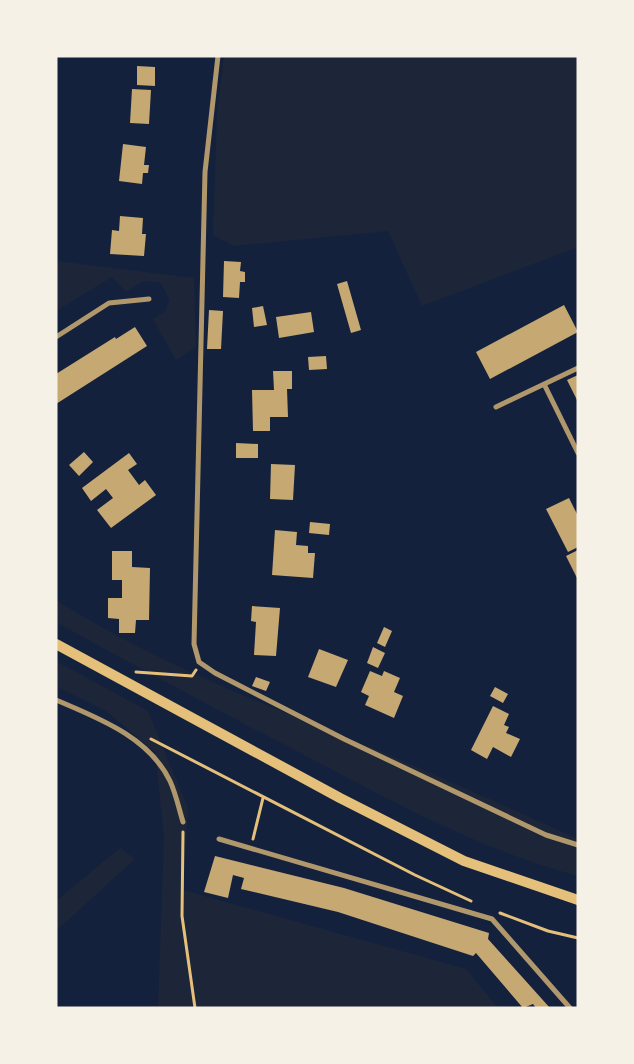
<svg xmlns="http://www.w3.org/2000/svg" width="634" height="1064" font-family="Roboto,sans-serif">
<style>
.green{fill:#1d2539}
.building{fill:#c6a872}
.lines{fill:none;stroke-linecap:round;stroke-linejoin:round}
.path{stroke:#e5c07b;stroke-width:3}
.minor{stroke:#b1986c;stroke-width:5}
.secondary{stroke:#e5c07b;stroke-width:10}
</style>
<rect width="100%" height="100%" fill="#14213d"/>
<path class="green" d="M 224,56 L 578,56 L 578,247 L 422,306 L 388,231 L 234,246 L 213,235 L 217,113 Z
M 56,261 L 194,278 L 196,347 L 176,360 L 153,319 L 166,311 L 169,299 L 161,283 L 144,281 L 126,292 L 112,277 L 56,311 Z
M 56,600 C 154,662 263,704 370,747 C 440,776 509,808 578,839 L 578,876 C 487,852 405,808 323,765 C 233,718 144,671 56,622 Z
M 56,661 L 148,711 L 188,808 L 183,890 L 466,969 L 498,1008 L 158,1008 L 164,836 L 155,752 L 106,711 L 56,686 Z
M 120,848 L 135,859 L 56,931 L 56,901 Z"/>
<path class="building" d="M 137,66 L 155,67 L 155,86 L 137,85 Z
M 132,89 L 151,90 L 149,124 L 130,123 Z
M 123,144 L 146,147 L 144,165 L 149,165 L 148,173 L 143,173 L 142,184 L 119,181 Z
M 120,216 L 143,218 L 142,234 L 146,234 L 144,256 L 110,254 L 112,230 L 119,231 Z
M 224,261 L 241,262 L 240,271 L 245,272 L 245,282 L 240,282 L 239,298 L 223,297 Z
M 347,281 L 361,330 L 351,333 L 337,284 Z
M 564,305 L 578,332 L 490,379 L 476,352 Z
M 263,306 L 267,325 L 254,327 L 252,308 Z
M 209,310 L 223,311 L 221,349 L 207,349 Z
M 311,312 L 314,332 L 279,338 L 276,317 Z
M 135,327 L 147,346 L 56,404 L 56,374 L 115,337 L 116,339 Z
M 326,356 L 327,369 L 309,370 L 308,357 Z
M 273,371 L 292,371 L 292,389 L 287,389 L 288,417 L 270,417 L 270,431 L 253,431 L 252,390 L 274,390 Z
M 578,375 L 578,402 L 567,380 Z
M 236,443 L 258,444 L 258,458 L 236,458 Z
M 84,452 L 93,462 L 79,476 L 69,465 Z
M 129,453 L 137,464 L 128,470 L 139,485 L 145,480 L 156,495 L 111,528 L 97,510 L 113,498 L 106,489 L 91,501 L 82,488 Z
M 271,464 L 295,465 L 293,500 L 270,499 Z
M 569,498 L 578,516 L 578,547 L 568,552 L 546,509 Z
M 310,522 L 330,524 L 329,535 L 309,533 Z
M 275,530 L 297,532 L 296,545 L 308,546 L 308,553 L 315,553 L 313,578 L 272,575 Z
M 578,550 L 578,580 L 566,556 Z
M 112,551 L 132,551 L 132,567 L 150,568 L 149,620 L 136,620 L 135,633 L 119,633 L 119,619 L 108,618 L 108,598 L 122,598 L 122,580 L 112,580 Z
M 252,606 L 280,608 L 276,656 L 254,655 L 256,622 L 251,621 Z
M 384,627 L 392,631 L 385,647 L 377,643 Z
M 373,647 L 385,653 L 378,668 L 367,663 Z
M 319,649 L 348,660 L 336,687 L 308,677 Z
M 370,671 L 382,676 L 384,671 L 400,678 L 394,692 L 403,696 L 394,718 L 365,705 L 369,696 L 361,692 Z
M 256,677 L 270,682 L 266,691 L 252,686 Z
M 495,687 L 508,694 L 503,703 L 490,696 Z
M 493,706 L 509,714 L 504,725 L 509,727 L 506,733 L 520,739 L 511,757 L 493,747 L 487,759 L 471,750 Z
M 215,856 L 344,888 L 489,933 L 488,939 L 550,1008 L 536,1008 L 533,1004 L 523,1008 L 476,953 L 473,956 L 338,912 L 241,889 L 244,878 L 233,875 L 228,898 L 204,892 Z"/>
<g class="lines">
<path class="path" d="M 136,672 L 192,676 L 196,670
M 151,739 L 415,875 L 471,901
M 183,832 L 182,916 L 195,1008
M 253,839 L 263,798
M 500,913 L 548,931 L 578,938"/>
<path class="minor" d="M 218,56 L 205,172 L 194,644 L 199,662 L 215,673 L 344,739 L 546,835 L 578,845
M 56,337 L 109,303 L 149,299
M 544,384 L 578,453
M 496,407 L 578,368
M 56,700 C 98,718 149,737 170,781 C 176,794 179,809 183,822
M 219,839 L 492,919 L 570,1008"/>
<path class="secondary" d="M 56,644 L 340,798 L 464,861 L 578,900"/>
</g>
<rect width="634" height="1064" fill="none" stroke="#f6f1e7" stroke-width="115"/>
</svg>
